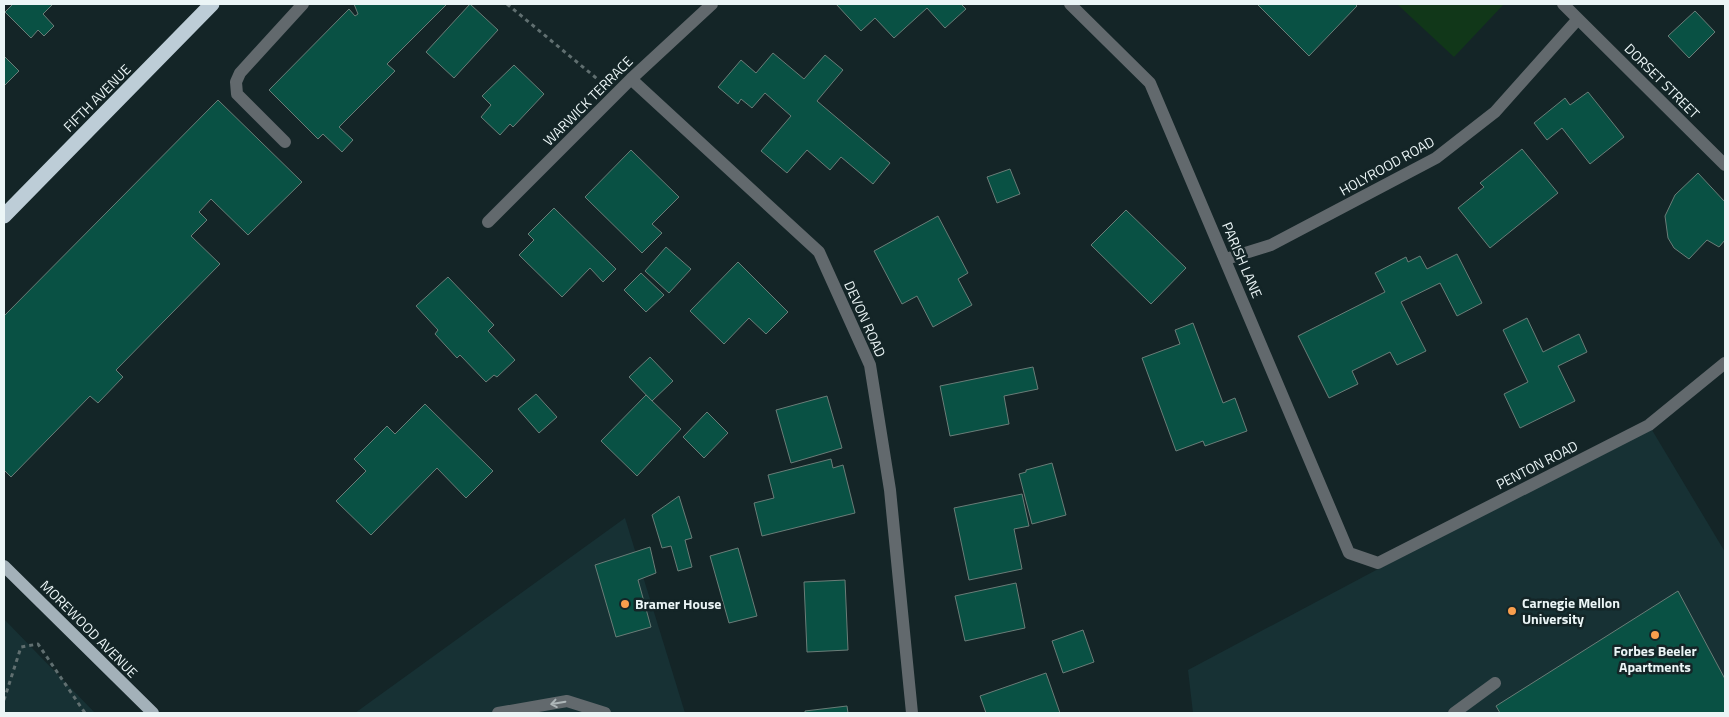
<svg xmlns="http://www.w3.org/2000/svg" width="1729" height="717" font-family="'Titillium Web',sans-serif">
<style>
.built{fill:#173134}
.green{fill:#113719}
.building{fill:#095144;stroke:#6a7d78}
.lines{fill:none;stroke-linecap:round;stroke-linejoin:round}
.path{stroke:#606f70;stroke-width:3;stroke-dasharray:4 4;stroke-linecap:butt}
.minor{stroke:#62696d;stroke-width:12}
.major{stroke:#a3b1b9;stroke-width:12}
.highway{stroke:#bdcdd7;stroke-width:15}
.oneway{stroke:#adb6b8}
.poi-dot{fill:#f99f4d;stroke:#142527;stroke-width:2}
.labels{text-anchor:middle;stroke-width:5;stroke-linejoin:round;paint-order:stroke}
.street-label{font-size:14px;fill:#ebf5f6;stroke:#142527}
.poi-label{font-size:14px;font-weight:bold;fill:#ebf5f6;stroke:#142527;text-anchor:start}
</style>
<rect width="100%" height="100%" fill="#142527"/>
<path class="built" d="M 1649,425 L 1725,552 L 1725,713 L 1193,713 L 1188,670 Z
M 625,518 L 685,713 L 355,713 Z
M 4,619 L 95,713 L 4,713 Z"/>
<path class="green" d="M 1397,4 L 1504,4 L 1454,57 Z"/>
<path class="building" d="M 13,4 L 53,4 L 43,14 L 54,26 L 44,36 L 38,30 L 31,38 L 5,12 Z
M 354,4 L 447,4 L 387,64 L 395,71 L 339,127 L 353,140 L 342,152 L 323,134 L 318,139 L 269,90 L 349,9 L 355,16 L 358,14 Z
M 470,4 L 498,30 L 454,78 L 426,52 Z
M 836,4 L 961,4 L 966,9 L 945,28 L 927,8 L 894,38 L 875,18 L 861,31 Z
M 1257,4 L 1355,4 L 1357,6 L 1309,56 Z
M 1695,11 L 1715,32 L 1689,58 L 1668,36 Z
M 773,53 L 804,79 L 825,55 L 843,70 L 817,101 L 890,163 L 873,184 L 841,157 L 830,170 L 807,150 L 787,173 L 761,151 L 791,116 L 765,93 L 752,108 L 741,99 L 738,104 L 718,87 L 741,60 L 756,73 Z
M 4,56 L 19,71 L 4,86 Z
M 514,65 L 544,94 L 513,127 L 510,124 L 500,135 L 481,117 L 491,105 L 482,96 Z
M 1588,92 L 1624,137 L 1590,164 L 1562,128 L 1547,140 L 1534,123 L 1565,98 L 1570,105 Z
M 218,100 L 302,182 L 248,235 L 211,199 L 199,212 L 207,220 L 191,236 L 220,264 L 116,370 L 123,377 L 98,403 L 90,396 L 11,477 L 4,470 L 4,316 Z
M 1522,149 L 1558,193 L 1490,248 L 1458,208 L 1484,187 L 1480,183 Z
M 631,150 L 679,197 L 652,224 L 662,233 L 642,253 L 585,197 Z
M 1010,169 L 1020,194 L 997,203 L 987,177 Z
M 1698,173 L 1725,202 L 1725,240 L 1719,247 L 1707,240 L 1689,259 L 1674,248 L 1668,238 L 1665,216 L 1675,195 Z
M 554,208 L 616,269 L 603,282 L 590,268 L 562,297 L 519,255 L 534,240 L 528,234 Z
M 1126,210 L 1186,268 L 1151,304 L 1091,245 Z
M 938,216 L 968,273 L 958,279 L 972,305 L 933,327 L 917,296 L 902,304 L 874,251 Z
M 666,247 L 691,269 L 669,293 L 645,271 Z
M 1457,254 L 1482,303 L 1457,316 L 1440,283 L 1401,302 L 1426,351 L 1397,365 L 1390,352 L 1352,371 L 1358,384 L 1329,398 L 1298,336 L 1385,292 L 1375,273 L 1406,257 L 1408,262 L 1420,256 L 1427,269 Z
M 738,262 L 788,312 L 766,334 L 749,318 L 724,344 L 690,311 Z
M 641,273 L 664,295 L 646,312 L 624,290 Z
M 448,277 L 494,325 L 488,331 L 515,360 L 497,377 L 494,375 L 486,382 L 460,355 L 457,358 L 435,334 L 438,330 L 416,306 Z
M 1527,318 L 1543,352 L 1579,334 L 1587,352 L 1558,366 L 1575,401 L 1520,428 L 1504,394 L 1528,382 L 1503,330 Z
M 1193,323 L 1223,403 L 1235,398 L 1247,431 L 1205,446 L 1203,441 L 1176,451 L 1142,358 L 1180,344 L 1175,330 Z
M 650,357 L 673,381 L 652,401 L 629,377 Z
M 1033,367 L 1038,389 L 1004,396 L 1009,424 L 950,436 L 940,386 Z
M 536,394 L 557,417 L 539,433 L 518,409 Z
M 646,395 L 681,429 L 637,476 L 601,441 Z
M 827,396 L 842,448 L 791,463 L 776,410 Z
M 425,404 L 493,471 L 466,498 L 437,468 L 371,535 L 336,501 L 366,471 L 354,459 L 387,426 L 395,434 Z
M 707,412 L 728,433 L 704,458 L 683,437 Z
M 831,459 L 833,468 L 843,465 L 855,513 L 762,536 L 754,503 L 774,498 L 768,475 Z
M 1052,463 L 1066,515 L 1032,524 L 1019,474 L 1026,472 L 1026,470 Z
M 1022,494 L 1029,526 L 1014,529 L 1022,569 L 969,580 L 954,508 Z
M 679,496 L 692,538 L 685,540 L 692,567 L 678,571 L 671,546 L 662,548 L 652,515 Z
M 650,547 L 656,573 L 638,580 L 651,627 L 616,637 L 595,565 Z
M 738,548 L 757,616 L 729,623 L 710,556 Z
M 845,580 L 848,650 L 807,652 L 804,582 Z
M 1016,583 L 1025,628 L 965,641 L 955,596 Z
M 1678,591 L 1725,679 L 1725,713 L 1500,713 L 1496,706 Z
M 1083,630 L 1094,662 L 1063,673 L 1052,641 Z
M 1046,673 L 1060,713 L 986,713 L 980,696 Z
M 847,706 L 848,713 L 805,713 L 805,711 Z"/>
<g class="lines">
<path class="path" d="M 507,4 L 601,82
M 4,700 L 21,647 L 38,644 L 85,713"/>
<path class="minor" d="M 1070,4 L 1150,83 L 1349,553 L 1378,563 L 1649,425 L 1725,363
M 1563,4 L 1725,165
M 631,79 L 819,252 L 870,365 L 890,490 L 912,713
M 285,142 L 237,94 L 236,82 L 240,73 L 303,4
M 488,222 L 631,79 L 712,4
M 1226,259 L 1271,245 L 1436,158 L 1495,112 L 1578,19
M 498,713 L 567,701 L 605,713
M 1454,713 L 1495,683"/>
<path class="major" d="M 4,566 L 153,713"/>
<path class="highway" d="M 4,216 L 212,4"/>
</g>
<defs><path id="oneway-shaft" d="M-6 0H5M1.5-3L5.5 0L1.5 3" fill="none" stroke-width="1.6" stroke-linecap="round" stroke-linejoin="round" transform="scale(1.25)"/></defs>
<use class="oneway" href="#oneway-shaft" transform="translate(558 703) rotate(170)"/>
<g class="poi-dot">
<circle cx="625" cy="604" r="5"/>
<circle cx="1512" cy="611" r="5"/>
<circle cx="1655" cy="635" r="5"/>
</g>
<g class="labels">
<g class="street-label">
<text transform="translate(1662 81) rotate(45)" y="5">DORSET STREET</text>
<text transform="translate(97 98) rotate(-45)" y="5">FIFTH AVENUE</text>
<text transform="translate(588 101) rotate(-45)" y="5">WARWICK TERRACE</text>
<text transform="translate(1387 166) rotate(-29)" y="5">HOLYROOD ROAD</text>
<text transform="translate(1242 260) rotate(67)" y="5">PARISH LANE</text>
<text transform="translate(865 319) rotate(66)" y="5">DEVON ROAD</text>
<text transform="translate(1537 465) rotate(-27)" y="5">PENTON ROAD</text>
<text transform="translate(89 629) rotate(45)" y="5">MOREWOOD AVENUE</text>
</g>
<g class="poi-label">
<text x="1522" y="608">Carnegie Mellon<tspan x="1522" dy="16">University</tspan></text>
<text x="635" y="609">Bramer House</text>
<text x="1655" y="656" text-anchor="middle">Forbes Beeler<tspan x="1655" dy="16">Apartments</tspan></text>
</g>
</g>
<rect width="1729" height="717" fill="none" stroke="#ebf5f6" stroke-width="10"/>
</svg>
